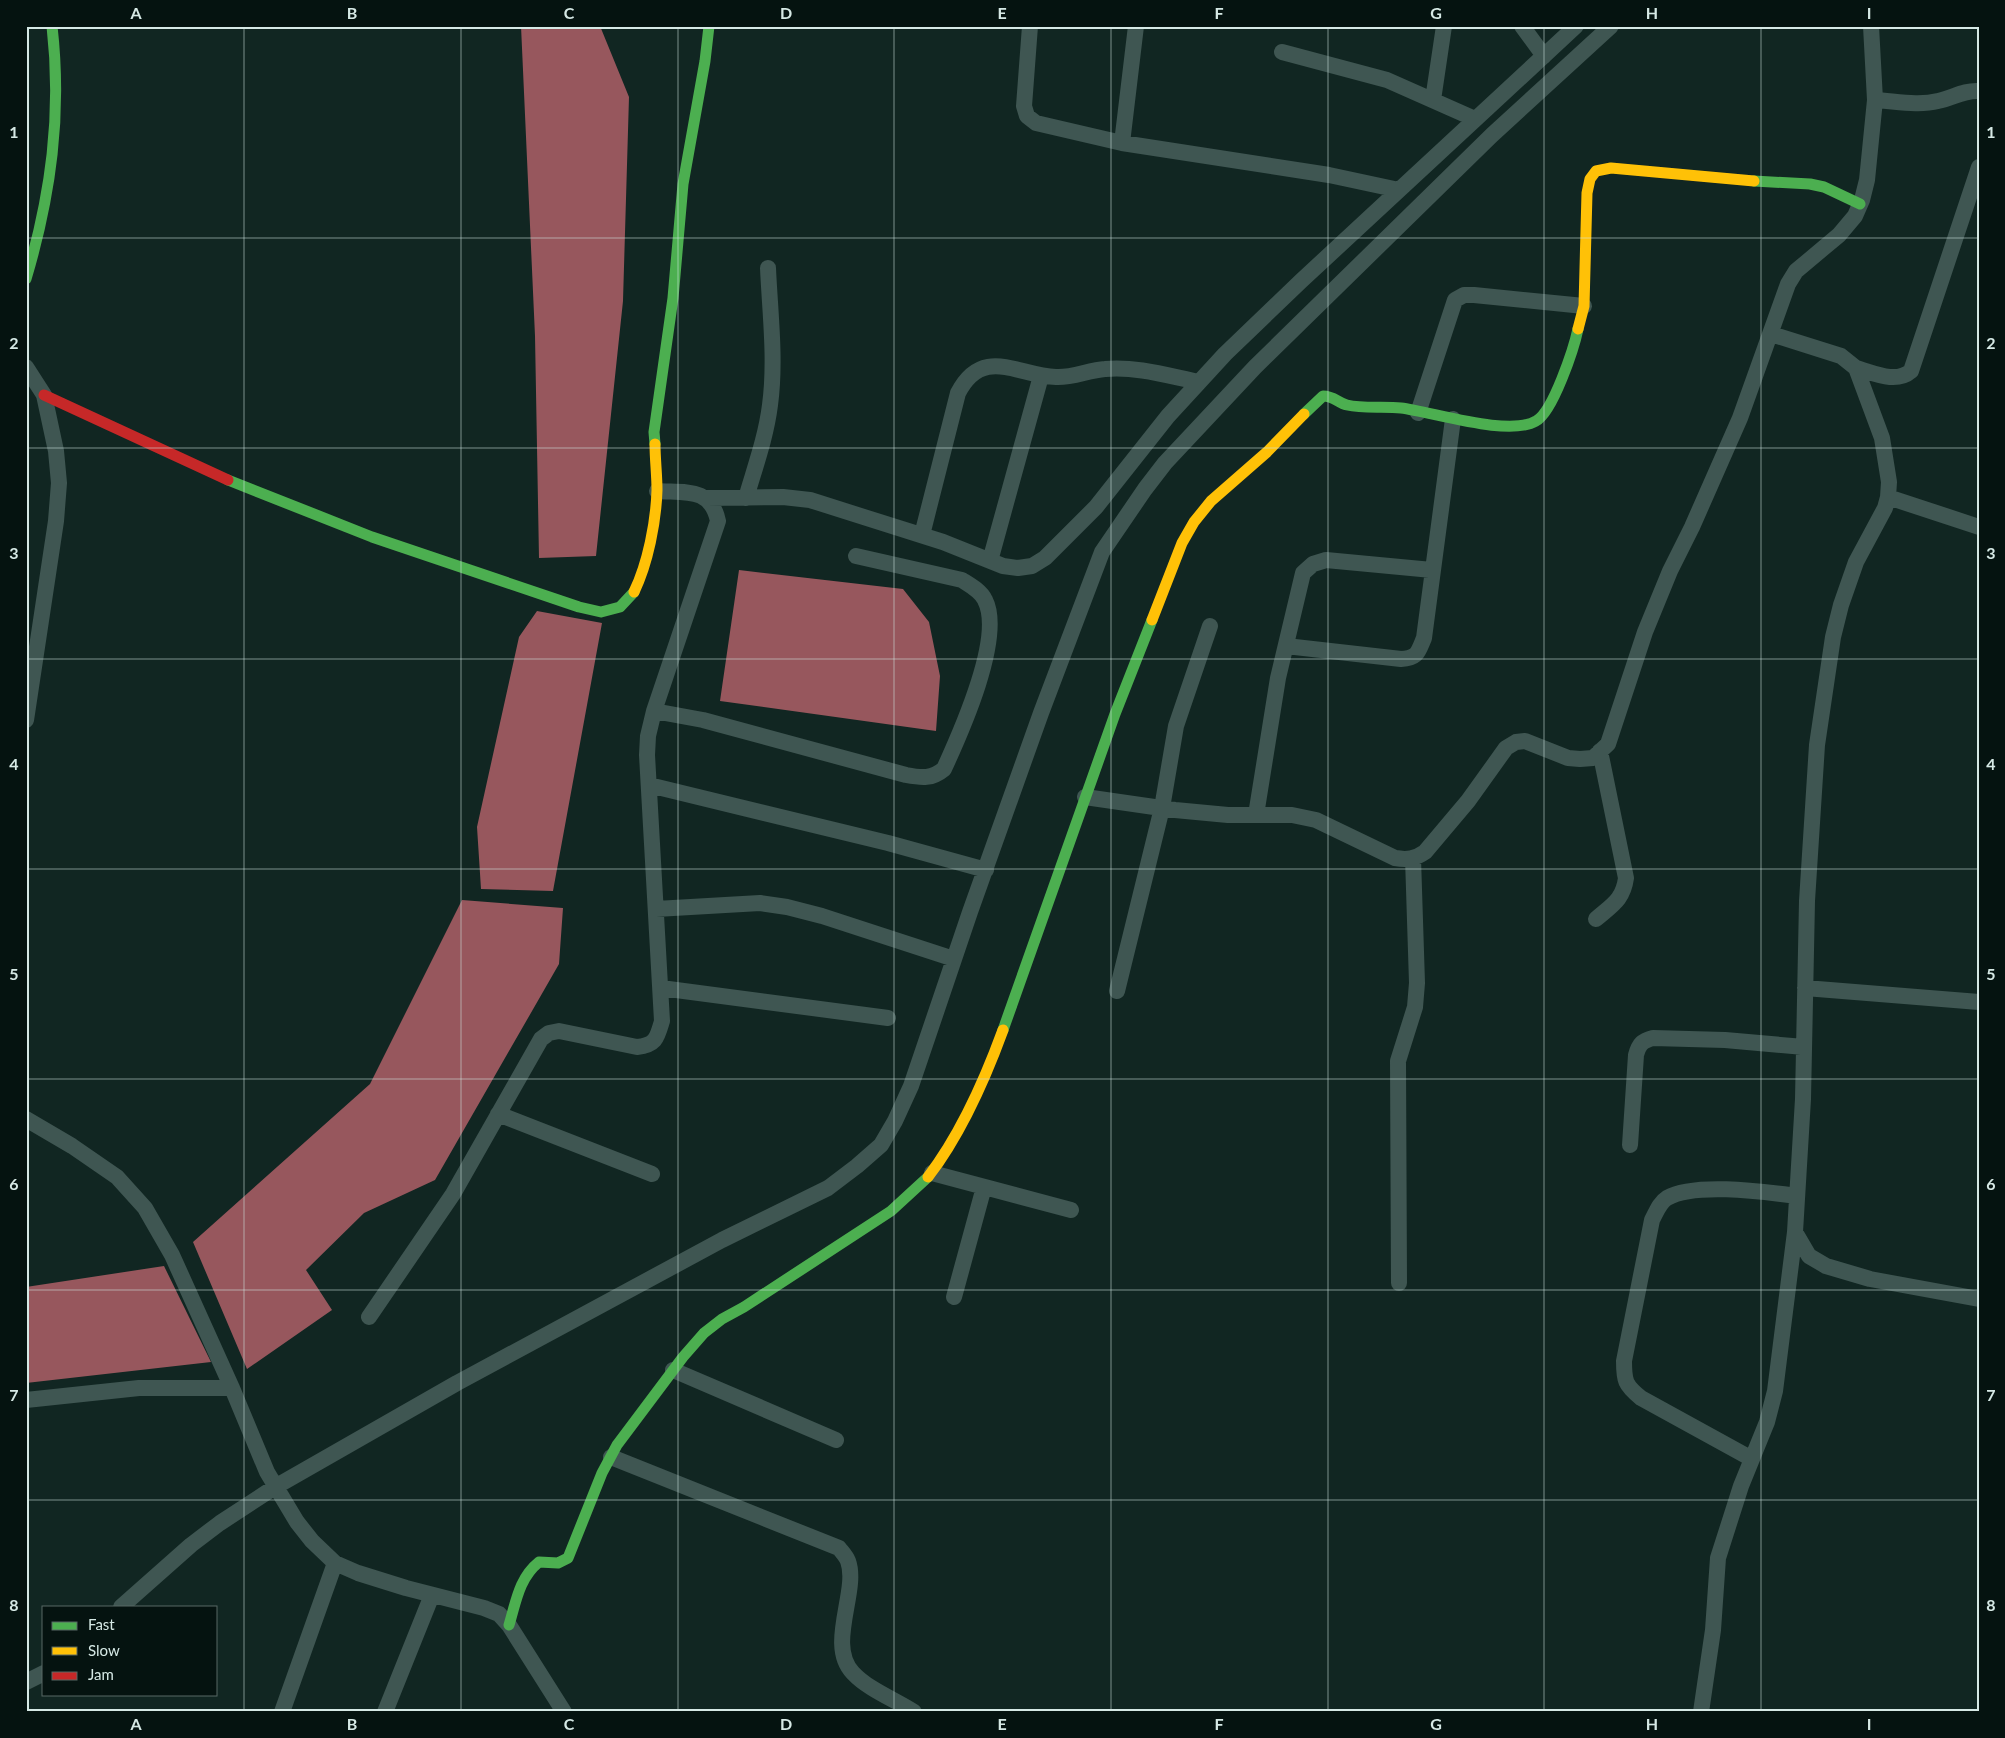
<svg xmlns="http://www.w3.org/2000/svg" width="2005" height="1738" font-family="Lato,sans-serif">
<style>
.water{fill:#97575d}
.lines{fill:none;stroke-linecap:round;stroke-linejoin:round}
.street{stroke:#3f5652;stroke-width:16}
.fast{stroke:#4caf50;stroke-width:11}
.slow{stroke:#ffc107;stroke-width:11}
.jam{stroke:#c62828;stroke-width:11}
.grid{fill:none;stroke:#d6e9e5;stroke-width:1;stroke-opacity:0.55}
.neatline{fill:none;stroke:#d6e9e5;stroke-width:2}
.grid-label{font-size:16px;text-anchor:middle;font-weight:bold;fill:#d6e9e5}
</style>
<rect width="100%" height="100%" fill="#112622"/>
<path class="water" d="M 521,26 L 600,26 L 629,97 L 623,301 L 596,556 L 539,558 L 535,336 Z
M 739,570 L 903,589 L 929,622 L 940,676 L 936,731 L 720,701 Z
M 537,611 L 602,623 L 553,891 L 481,889 L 477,827 L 519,637 Z
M 462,900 L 563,908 L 559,964 L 435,1180 L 364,1213 L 306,1270 L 332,1310 L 247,1369 L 193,1242 L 370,1084 Z
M 164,1266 L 211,1362 L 26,1383 L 26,1287 Z"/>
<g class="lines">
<path class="street" d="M 1030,26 L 1024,106 L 1027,116 L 1036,123 L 1122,143 L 1329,175 L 1399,190
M 1522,26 L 1544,56
M 1282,52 L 1387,80 L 1475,119
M 1433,100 L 1444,26
M 1875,100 C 1895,101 1918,106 1938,101 C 1953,98 1963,90 1979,91
M 1122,143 L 1136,26
M 1771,334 L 1841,356 L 1856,368 L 1882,438 L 1889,482 L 1888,497 L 1885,508 L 1856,562 L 1841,605 L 1833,637 L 1817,745 L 1807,901 L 1803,1099 L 1795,1232 L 1809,1256 L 1826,1266 L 1870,1279 L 1979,1299
M 26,367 L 44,395 L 56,451 L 59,483 L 56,521 L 26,720
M 1856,368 C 1874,373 1896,384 1911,371 L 1979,167
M 1418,413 L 1455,300 L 1464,295 L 1474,295 L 1584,306
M 1888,497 L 1979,527
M 707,498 L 783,497 L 810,500 L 943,542 L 1003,566 L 1018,568 L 1032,566 L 1045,558 L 1096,507 L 1168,416 L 1225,354 L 1301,281 L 1576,26
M 746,498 C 755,467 766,437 770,405 C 776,360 770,313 768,268
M 922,535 L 958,393 C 983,345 1018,376 1056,377 C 1072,378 1089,370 1105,369 C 1136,366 1169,376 1199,382
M 990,561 L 1041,376
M 1286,646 L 1401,659 C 1418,658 1418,652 1424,638 L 1453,419
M 654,711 L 703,720 L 906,775 C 922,778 932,779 944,769 C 961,732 1004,637 985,600 C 981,591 970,585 962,580 L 856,556
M 649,785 L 888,843 L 986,870
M 1085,797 L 1175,810 L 1228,815 L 1292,815 L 1316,820 L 1395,858 C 1407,860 1415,859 1425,852 L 1468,801 L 1506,748 L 1516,742 L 1525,741 L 1568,758 L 1580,759 L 1593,758 L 1608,744 L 1645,632 L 1670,571 L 1692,527 L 1740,418 L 1788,284 L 1796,271 L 1839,235 L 1855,216 L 1862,200 L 1867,180 L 1875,100 L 1871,26
M 1256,815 L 1278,678 L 1303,573 L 1313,564 L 1326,560 L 1432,570
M 656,909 L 760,903 L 787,907 L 822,916 L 954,959
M 1596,919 C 1612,905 1623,900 1626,878 L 1600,751
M 661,988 L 888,1018
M 1805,988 L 1979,1002
M 1117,991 L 1162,808 L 1176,726 L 1210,626
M 498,1114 L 652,1174
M 26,1119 L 72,1146 L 117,1177 L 145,1208 L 172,1255 L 232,1388 L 267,1472 L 297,1522 L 312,1541 L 335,1563 L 358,1573 L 406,1588 L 484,1608 L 499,1614 L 509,1625 L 564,1712
M 1630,1145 L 1636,1055 C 1639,1044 1642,1041 1653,1038 L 1725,1040 L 1804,1047
M 932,1173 L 1071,1210
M 1399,1283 L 1398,1061 L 1415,1007 L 1417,983 L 1413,858
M 954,1297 L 984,1187
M 369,1317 L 453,1194 L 541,1039 L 549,1033 L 559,1031 L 637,1047 C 656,1045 657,1038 662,1021 L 647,755 L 648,736 L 654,711 L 718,521 C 711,487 685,493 657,491
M 673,1370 L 836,1440
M 26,1400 L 139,1388 L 232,1388
M 611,1457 L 839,1548 C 842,1552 846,1556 848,1561 C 859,1591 826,1645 853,1673 C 869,1690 894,1699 914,1712
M 1752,1459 L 1641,1398 C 1625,1385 1624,1381 1624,1361 L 1652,1220 C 1656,1213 1659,1203 1667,1198 C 1695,1182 1765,1192 1797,1196
M 121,1607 L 191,1545 L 220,1523 L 275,1487 L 457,1383 L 722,1240 L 828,1188 L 857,1166 L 881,1145 L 895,1121 L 911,1086 L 970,912 L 1041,713 L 1102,552 L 1145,489 L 1165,463 L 1255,367 L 1492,135 L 1611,26
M 26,1682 L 44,1673
M 282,1712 L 335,1563
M 385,1712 L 432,1595
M 1701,1712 L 1713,1630 L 1718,1558 L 1741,1486 L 1767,1422 L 1775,1391 L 1795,1232"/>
<path class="fast" d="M 1754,181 L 1810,184 L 1824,187 L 1860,204
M 26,279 C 51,195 62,114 52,26
M 1304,414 L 1323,396 C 1334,396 1338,403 1347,405 C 1364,409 1384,406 1401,408 C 1433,412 1509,437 1536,421 C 1553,412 1574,348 1578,329
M 655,444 L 654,432 L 673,298 L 683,184 L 705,61 L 709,26
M 228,480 L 372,537 L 579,607 L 601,612 L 620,607 L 634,592
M 1003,1030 L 1115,714 L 1152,620
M 509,1625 C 516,1602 519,1578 539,1562 L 558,1563 L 568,1558 L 602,1473 L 617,1445 L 683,1357 L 704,1333 L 722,1319 L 744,1307 L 891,1211 L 928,1177"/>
<path class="slow" d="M 1578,329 L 1584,306 L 1587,193 L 1590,179 L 1596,171 L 1611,168 L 1754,181
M 634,592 C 648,563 656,522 657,490 C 657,475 655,459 655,444
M 1152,620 L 1182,543 L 1194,522 L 1211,501 L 1267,452 L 1304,414
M 928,1177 C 961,1134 984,1082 1003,1030"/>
<path class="jam" d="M 44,395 L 228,480"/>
</g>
<path class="grid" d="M 244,26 L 244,1712M 461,26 L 461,1712M 678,26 L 678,1712M 894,26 L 894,1712M 1111,26 L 1111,1712M 1328,26 L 1328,1712M 1544,26 L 1544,1712M 1761,26 L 1761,1712M 26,238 L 1979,238M 26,448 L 1979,448M 26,659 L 1979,659M 26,869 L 1979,869M 26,1079 L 1979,1079M 26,1290 L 1979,1290M 26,1500 L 1979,1500"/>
<rect width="2005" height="1738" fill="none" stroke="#051310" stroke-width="55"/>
<rect x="42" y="1606" width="175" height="90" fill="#051310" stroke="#596965"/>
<rect x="52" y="1622" width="25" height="8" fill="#4caf50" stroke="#596965"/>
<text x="88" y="1630" font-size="15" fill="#d6e9e5">Fast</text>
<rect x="52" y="1647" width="25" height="8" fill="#ffc107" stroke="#596965"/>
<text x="88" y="1656" font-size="15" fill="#d6e9e5">Slow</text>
<rect x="52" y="1672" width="25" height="8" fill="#c62828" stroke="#596965"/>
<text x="88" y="1680" font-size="15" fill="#d6e9e5">Jam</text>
<rect x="28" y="28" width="1950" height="1682" class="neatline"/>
<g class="grid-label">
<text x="136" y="19">A</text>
<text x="352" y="19">B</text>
<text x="569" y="19">C</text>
<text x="786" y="19">D</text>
<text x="1002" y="19">E</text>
<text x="1219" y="19">F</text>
<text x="1436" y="19">G</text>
<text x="1652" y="19">H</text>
<text x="1869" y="19">I</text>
<text x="14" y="138">1</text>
<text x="1991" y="138">1</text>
<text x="14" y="349">2</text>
<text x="1991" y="349">2</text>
<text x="14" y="559">3</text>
<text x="1991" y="559">3</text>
<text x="14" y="770">4</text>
<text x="1991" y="770">4</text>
<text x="14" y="980">5</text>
<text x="1991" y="980">5</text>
<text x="14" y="1190">6</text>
<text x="1991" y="1190">6</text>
<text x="14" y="1401">7</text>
<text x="1991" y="1401">7</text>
<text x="14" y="1611">8</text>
<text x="1991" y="1611">8</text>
<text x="136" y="1730">A</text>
<text x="352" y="1730">B</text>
<text x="569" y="1730">C</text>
<text x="786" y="1730">D</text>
<text x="1002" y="1730">E</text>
<text x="1219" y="1730">F</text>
<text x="1436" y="1730">G</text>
<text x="1652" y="1730">H</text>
<text x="1869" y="1730">I</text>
</g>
</svg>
